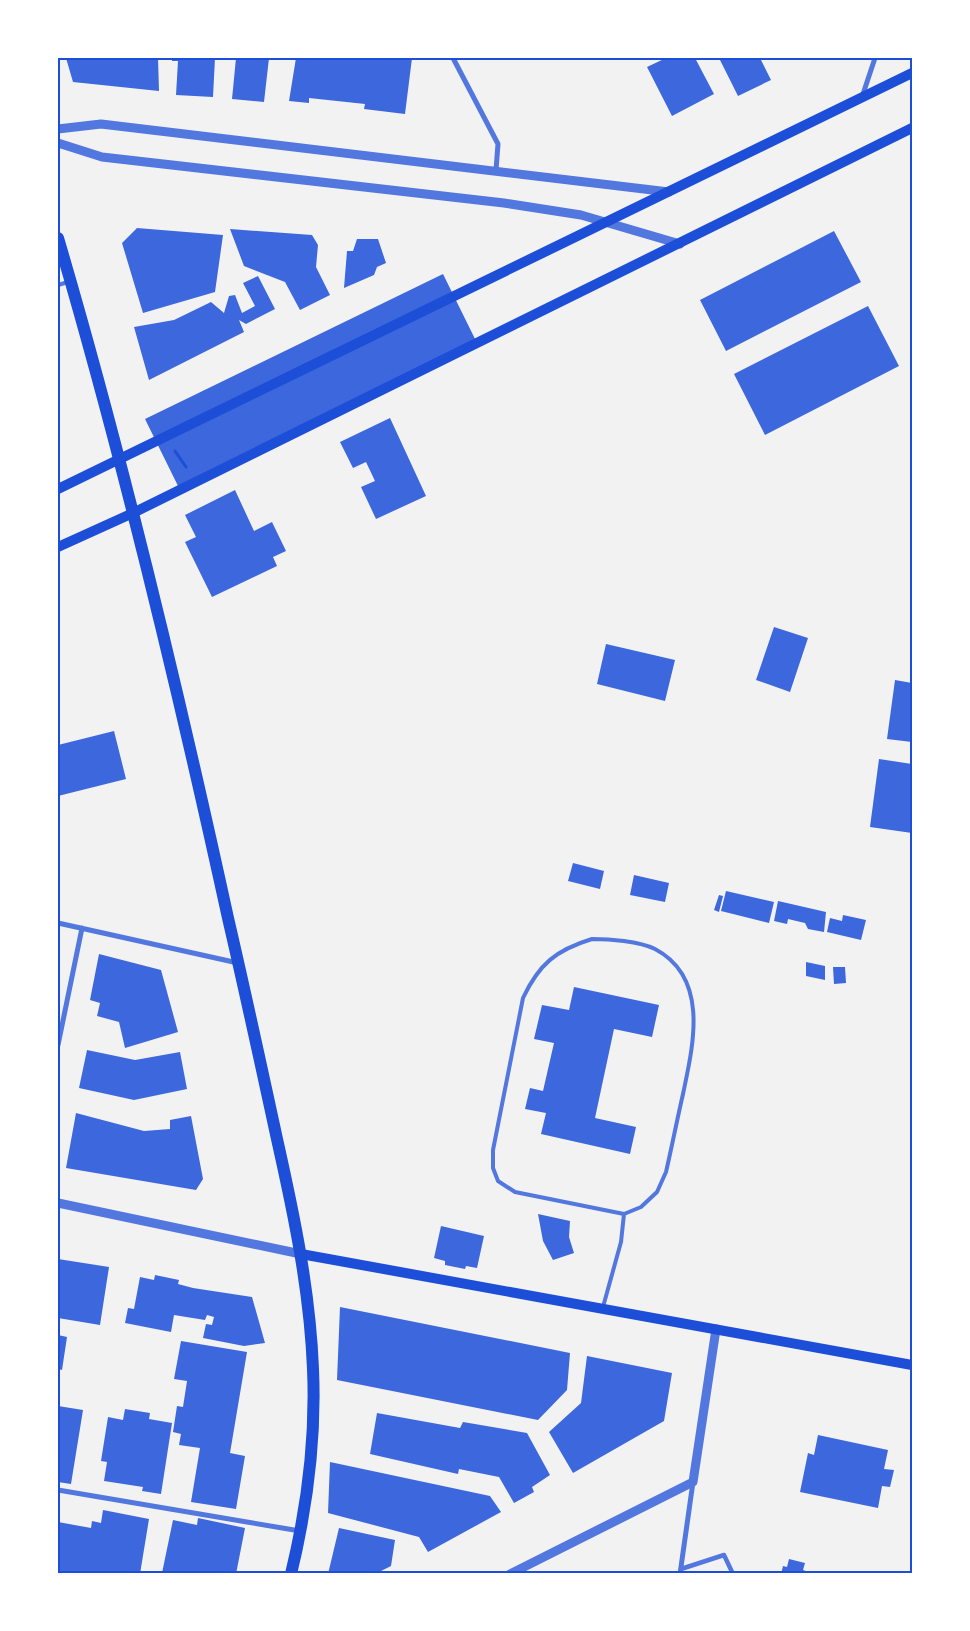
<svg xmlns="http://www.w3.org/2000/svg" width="970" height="1631" font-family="'Crimson Pro',serif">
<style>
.building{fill:#3d67dc}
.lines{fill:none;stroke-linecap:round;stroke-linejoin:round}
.path{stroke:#1d4ed8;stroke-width:3}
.service{stroke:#5277de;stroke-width:4}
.pedestrian{stroke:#5277de;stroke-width:4.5}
.minor{stroke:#5277de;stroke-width:5}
.tertiary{stroke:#5277de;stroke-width:9}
.secondary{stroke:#1d4ed8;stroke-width:10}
.primary{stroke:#1d4ed8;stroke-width:12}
.neatline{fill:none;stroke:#1d4ed8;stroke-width:2}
</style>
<rect width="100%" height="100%" fill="#f2f2f2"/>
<path class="building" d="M 66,58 L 158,58 L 159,91 L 73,82 Z
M 172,58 L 215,58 L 213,97 L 176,95 L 178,61 L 172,61 Z
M 236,58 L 269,58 L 264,102 L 232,99 Z
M 296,58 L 412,58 L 405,114 L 364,109 L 365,104 L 309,98 L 309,103 L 289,101 Z
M 666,58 L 695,58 L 714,94 L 672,116 L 647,67 Z
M 719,58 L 760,58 L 771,80 L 738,96 Z
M 137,228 L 223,235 L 215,292 L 143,313 L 122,243 Z
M 230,229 L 312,235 L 318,245 L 316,267 L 330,295 L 300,310 L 285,282 L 244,266 Z
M 834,231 L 861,282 L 726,351 L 700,300 Z
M 357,239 L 378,239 L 386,263 L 377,267 L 374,275 L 344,288 L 347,251 L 353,251 Z
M 443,274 L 478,345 L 180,490 L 145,419 Z
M 258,276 L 275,309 L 246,324 L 239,320 L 244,332 L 149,380 L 134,327 L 174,320 L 211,302 L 224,313 L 229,296 L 235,295 L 242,313 L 255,306 L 243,283 Z
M 868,306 L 899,366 L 765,435 L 734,374 Z
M 390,418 L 426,496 L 376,519 L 361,487 L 375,481 L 366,462 L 353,468 L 340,442 Z
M 235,490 L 254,531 L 272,522 L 286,551 L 273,557 L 277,566 L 212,597 L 185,542 L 196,537 L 185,515 Z
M 774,627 L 808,638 L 790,692 L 756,680 Z
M 606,644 L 675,660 L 665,701 L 597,684 Z
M 895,680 L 912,683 L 912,742 L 887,739 Z
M 114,731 L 126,779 L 58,796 L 58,745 Z
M 879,759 L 912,764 L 912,833 L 870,827 Z
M 573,863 L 604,871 L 600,889 L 568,881 Z
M 634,875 L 669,883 L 665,902 L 630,895 Z
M 726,891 L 774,902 L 769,923 L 721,911 Z
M 719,895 L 723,896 L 719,912 L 714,910 Z
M 778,901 L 826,912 L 824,932 L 808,929 L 805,923 L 788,919 L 787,924 L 774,921 Z
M 843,915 L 866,920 L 861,940 L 827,932 L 830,918 L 842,921 Z
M 99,954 L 161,970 L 178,1032 L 125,1048 L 119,1022 L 97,1016 L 100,1003 L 90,1000 Z
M 806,962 L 825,966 L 825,980 L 806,976 Z
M 833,967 L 845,967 L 846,983 L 834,984 Z
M 574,987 L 659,1005 L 652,1037 L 614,1029 L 595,1118 L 636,1127 L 630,1154 L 541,1134 L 546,1113 L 525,1109 L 530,1088 L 543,1091 L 554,1043 L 534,1039 L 542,1005 L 569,1010 Z
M 87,1050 L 135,1060 L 180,1052 L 187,1089 L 134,1100 L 79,1088 Z
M 76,1113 L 144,1131 L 170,1129 L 170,1120 L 191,1116 L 203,1179 L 196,1190 L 66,1168 Z
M 538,1214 L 570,1221 L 569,1237 L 574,1253 L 553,1260 L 543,1241 Z
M 441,1226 L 484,1236 L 477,1268 L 466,1266 L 465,1269 L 445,1265 L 445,1261 L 434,1258 Z
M 58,1259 L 109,1267 L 100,1325 L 58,1318 Z
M 155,1275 L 179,1280 L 178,1284 L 193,1288 L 252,1297 L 265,1343 L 244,1346 L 203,1338 L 206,1324 L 212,1325 L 214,1317 L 207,1315 L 205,1320 L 174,1315 L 171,1332 L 125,1323 L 128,1308 L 134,1309 L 140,1277 L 154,1280 Z
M 340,1307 L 570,1353 L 567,1390 L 538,1420 L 337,1380 Z
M 58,1335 L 67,1337 L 62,1370 L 58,1369 Z
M 181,1341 L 247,1352 L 230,1453 L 245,1456 L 236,1509 L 191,1502 L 200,1448 L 179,1445 L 181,1434 L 173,1432 L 177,1406 L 183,1407 L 187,1381 L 174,1379 Z
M 587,1356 L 672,1373 L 664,1421 L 573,1473 L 549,1432 L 581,1403 Z
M 58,1406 L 83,1410 L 71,1484 L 58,1482 Z
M 125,1409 L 150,1413 L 149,1419 L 172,1423 L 161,1494 L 142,1491 L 143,1487 L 104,1481 L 107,1462 L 101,1461 L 108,1417 L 123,1420 Z
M 377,1413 L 460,1428 L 463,1422 L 527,1433 L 550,1475 L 532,1487 L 534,1492 L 514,1503 L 499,1477 L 459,1469 L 458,1474 L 370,1454 Z
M 818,1435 L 888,1450 L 884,1469 L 894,1470 L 890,1487 L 882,1486 L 878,1508 L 800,1492 L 808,1453 L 814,1455 Z
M 330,1462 L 490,1496 L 501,1512 L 428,1552 L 419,1537 L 328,1513 Z
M 103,1510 L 149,1519 L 140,1574 L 58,1574 L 58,1522 L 91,1528 L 92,1521 L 101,1523 Z
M 198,1518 L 245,1528 L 236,1574 L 162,1573 L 173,1520 L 197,1525 Z
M 339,1528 L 395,1540 L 391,1566 L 375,1574 L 328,1574 Z
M 789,1559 L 805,1563 L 803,1570 L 814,1574 L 781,1574 L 783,1566 L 787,1567 Z"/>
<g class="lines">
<path class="path" d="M 175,451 L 186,467"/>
<path class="service" d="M 58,285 L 68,282
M 592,939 C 609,939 639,941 655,949 C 710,978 693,1046 683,1094 C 677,1120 672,1146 666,1172 L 657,1192 L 641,1207 L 624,1214 L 515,1192 L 498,1181 L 493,1168 L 493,1150 L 523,998 C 539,964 556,950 592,939 Z
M 603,1307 L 621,1242 L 624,1214"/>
<path class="pedestrian" d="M 681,1569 L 724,1555 L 733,1574"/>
<path class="minor" d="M 453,58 L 498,144 L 496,170
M 862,97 L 875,58
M 58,923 L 238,963
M 58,1045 L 82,928
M 58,1490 L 300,1531
M 680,1574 L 693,1482"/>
<path class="tertiary" d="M 58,129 L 101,124 L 669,192
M 58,143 L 102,157 L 504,203 L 581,215 L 680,244
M 58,1203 L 301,1254
M 510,1574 L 693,1482 L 716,1329"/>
<path class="secondary" d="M 58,489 L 912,73
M 58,547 L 133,513 L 912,128
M 301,1254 L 912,1365"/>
<path class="primary" d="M 58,238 C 124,462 178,689 228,918 C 245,991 261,1065 277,1139 C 294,1215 310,1291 313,1369 C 316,1437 307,1508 291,1574"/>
</g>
<rect width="970" height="1631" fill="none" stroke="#ffffff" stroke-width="118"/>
<rect x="59" y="59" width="852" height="1513" class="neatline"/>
</svg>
